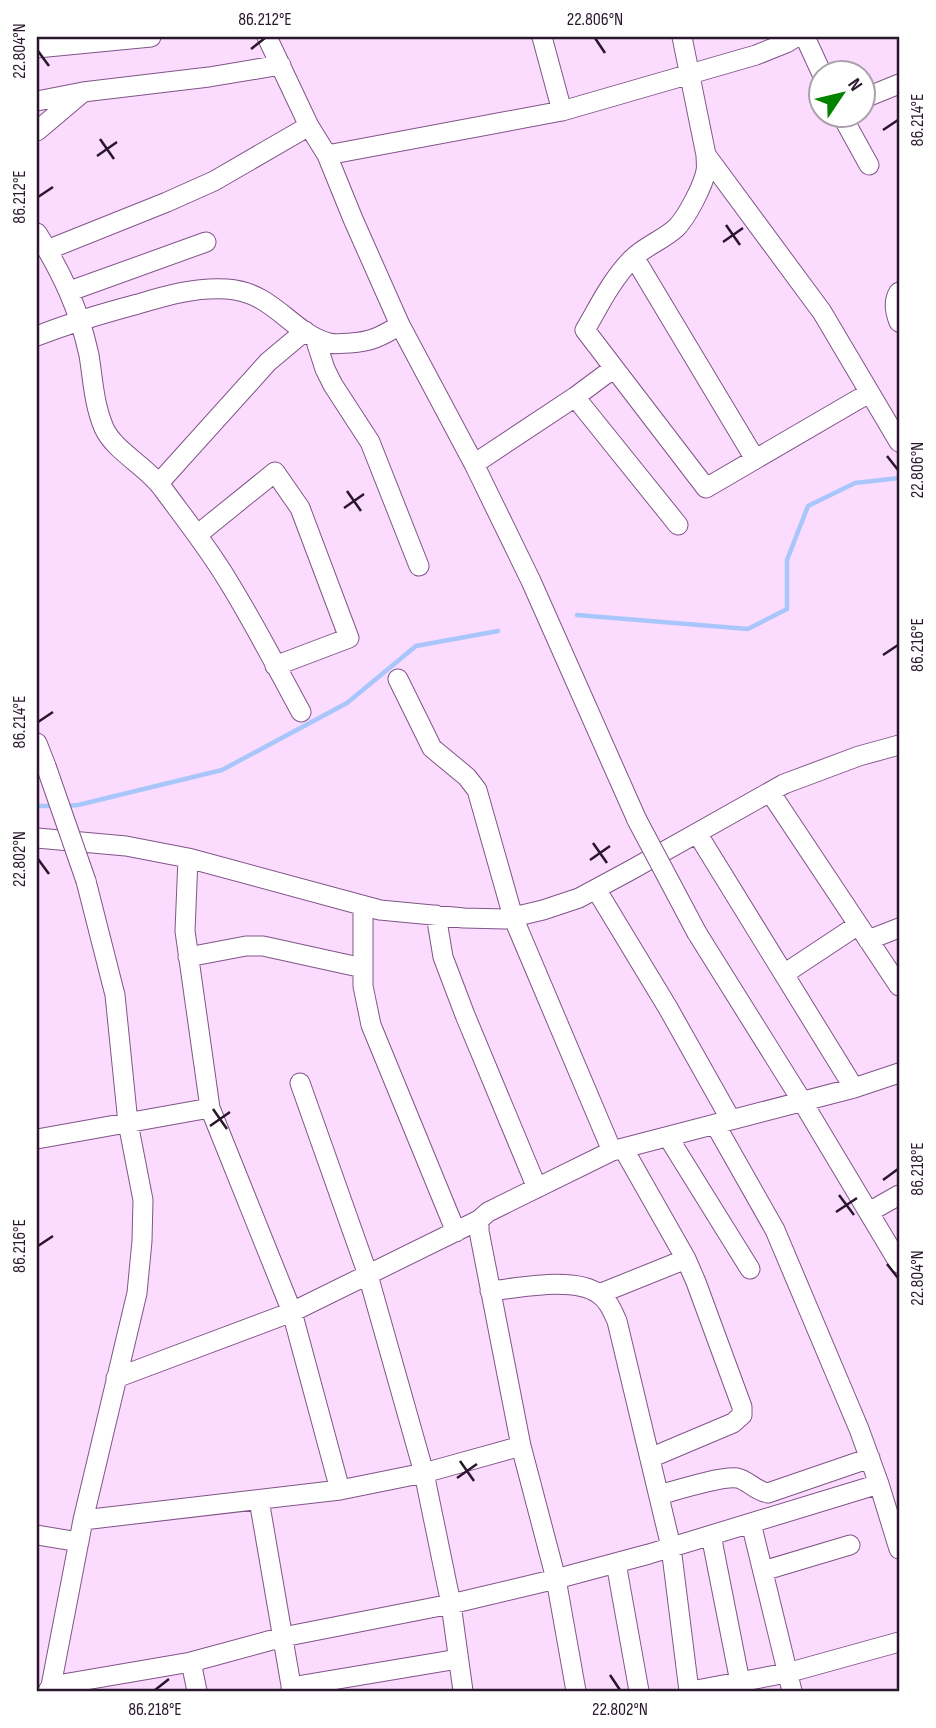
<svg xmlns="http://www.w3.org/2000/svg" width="936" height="1728" font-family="'Sofia Sans Condensed',sans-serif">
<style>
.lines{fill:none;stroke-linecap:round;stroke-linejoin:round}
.stream{stroke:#a9c6fa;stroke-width:4.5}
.minor-casing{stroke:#815488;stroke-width:21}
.minor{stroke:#fff;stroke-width:19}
.minor-bridge-casing{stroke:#815488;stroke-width:21;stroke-linecap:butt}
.minor-bridge{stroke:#fff;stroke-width:19}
.ticks{fill:none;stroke:#2a172d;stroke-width:2.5}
.neatline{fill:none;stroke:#2a172d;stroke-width:2.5}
.ticks-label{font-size:18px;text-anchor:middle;fill:#2a172d}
</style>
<rect width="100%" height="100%" fill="#fbdcff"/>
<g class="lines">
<path class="stream" d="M 577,615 L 748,629 L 787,609 L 787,560 L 808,506 L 855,483 L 899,478
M 37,806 L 53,806
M 66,806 L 78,805 L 222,770 L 347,703 L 416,646 L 498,631"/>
<g class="minor-casing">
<path id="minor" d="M 267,37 L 309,126 L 327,155 L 353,219 L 400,325 L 474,464 L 531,581 L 637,820
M 542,37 L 562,111
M 682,37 L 706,155 C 706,160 707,166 706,171 C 703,186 687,217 676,228 C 663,240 645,246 632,259 C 612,279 599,306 585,330 L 706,488 L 869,393
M 805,37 L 822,74
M 37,48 L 151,37
M 862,99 L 899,84
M 37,101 L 83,92 L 209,77 L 281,65
M 842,116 L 869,165
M 37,131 L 82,93
M 327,155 L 562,111 L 756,55 L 786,43 L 796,37
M 706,155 L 822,312 L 899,442
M 37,233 C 62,273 79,309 89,355 C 93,380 94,405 104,428 C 115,452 147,466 163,489 C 185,519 209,549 228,581 C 254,623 277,668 301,712
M 47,250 L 167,202 L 214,181 L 309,126
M 634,257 L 755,459
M 70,291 L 206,242
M 899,292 C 893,301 895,312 899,322
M 37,336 C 70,323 104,313 138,304 C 168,295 196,287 227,289 C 274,292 291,333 329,343 C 336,345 344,343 350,343 C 371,342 382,336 400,325
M 315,338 L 325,369 L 333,385 L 370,442 L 419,566
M 575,397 L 678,525
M 474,464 L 575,397 L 614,368
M 159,483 L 268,362 L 305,331
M 197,535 L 275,472 L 300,508 L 349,638 L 275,666
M 398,679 L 432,748 L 467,777 L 477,790 L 513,917 L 612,1151
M 37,743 L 46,766
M 770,792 L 899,986
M 697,833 L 854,1088
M 37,838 L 126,846 L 188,858 L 380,910 L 464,918 L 505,919 L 543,910 L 579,898 L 631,870 L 784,784 L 859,756 L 899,745
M 188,858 L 185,931 L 210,1108 L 292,1312 L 340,1490
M 596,889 L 668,1008 L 731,1120
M 363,906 L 363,986 L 371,1025 L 456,1232
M 436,915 L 443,957 L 465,1015 L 537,1188
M 697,933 L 802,1101 L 899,1263
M 868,940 L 899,928
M 188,957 L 246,946 L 263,946 L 363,968
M 784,974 L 858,925
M 300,1083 L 368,1275 L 424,1473 L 451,1604 L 463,1691
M 715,1124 L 775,1230 L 859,1429 L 879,1484 L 899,1549
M 668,1137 L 750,1269
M 37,1139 L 210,1108
M 623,1148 L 686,1259 L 696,1282 L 742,1407 L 742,1415 L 733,1423 L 650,1458
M 869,1212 L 899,1195
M 490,1291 C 519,1288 574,1276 599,1294 C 608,1300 612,1310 617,1321 L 671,1547 L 689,1691
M 599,1294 L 686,1259
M 116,1378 L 292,1312 L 479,1220
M 659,1495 C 677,1490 721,1476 737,1478 C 748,1480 755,1491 768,1493 L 870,1458
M 259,1500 L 292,1691
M 83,1520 L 340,1490 L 424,1473 L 521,1446
M 751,1523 L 792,1691
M 37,1535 L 79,1542
M 711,1535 L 740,1682
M 616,1563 L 639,1691
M 763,1571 L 850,1545
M 191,1662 L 197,1691
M 291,1687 L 458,1659
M 48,1691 L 51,1686 L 83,1520 L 137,1293 L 142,1241 L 143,1200 L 128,1123 L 115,995 L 86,881
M 54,1691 L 51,1686 L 191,1662 L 283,1637 L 451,1604 L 556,1579 L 649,1554 L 879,1484
M 576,1691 L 556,1579 L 521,1446 L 479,1231 L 479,1220 L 488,1212 L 612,1151 L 854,1088 L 899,1073
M 691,1691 L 787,1673 L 899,1642"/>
</g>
<use href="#minor" class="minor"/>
<g class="minor-bridge-casing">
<path id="minor-bridge" d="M 46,766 L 86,881
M 637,820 L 697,933"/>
</g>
<use href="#minor-bridge" class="minor-bridge"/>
</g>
<path class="ticks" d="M 595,38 L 605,53M 251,49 L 265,38M 38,51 L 49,66M 883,130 L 898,120M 100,139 L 114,159M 97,156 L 117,142M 38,197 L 53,187M 726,225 L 740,245M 723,242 L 743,228M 887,456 L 898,470M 347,491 L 361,511M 344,508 L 364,494M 883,655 L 898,645M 38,722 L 53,712M 593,843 L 607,863M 38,859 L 49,874M 590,860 L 610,846M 213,1109 L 227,1129M 210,1126 L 230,1112M 883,1180 L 898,1169M 839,1195 L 854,1215M 836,1212 L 857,1198M 38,1246 L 53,1236M 887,1264 L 898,1278M 460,1461 L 474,1481M 457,1478 L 477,1464M 610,1675 L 620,1690M 155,1690 L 169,1679"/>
<rect width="936" height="1728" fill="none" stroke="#ffffff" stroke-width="77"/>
<g transform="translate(842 94) rotate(55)"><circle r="33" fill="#ffffff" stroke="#aaa2ab" stroke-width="2"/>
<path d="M0-5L12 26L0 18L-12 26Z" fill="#028300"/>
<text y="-10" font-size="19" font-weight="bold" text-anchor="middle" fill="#2a172d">N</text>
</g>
<rect x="38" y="38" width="860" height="1652" class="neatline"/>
<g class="ticks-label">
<text x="265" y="25">86.212°E</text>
<text x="595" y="25">22.806°N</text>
<text transform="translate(19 51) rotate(-90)" y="6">22.804°N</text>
<text transform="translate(917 120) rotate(-90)" y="6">86.214°E</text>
<text transform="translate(19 197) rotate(-90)" y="6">86.212°E</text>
<text transform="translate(917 470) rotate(-90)" y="6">22.806°N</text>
<text transform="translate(917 645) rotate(-90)" y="6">86.216°E</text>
<text transform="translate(19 722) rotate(-90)" y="6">86.214°E</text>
<text transform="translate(19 859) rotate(-90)" y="6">22.802°N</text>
<text transform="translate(917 1169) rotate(-90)" y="6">86.218°E</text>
<text transform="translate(19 1246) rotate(-90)" y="6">86.216°E</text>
<text transform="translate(917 1278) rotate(-90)" y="6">22.804°N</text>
<text x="155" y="1715">86.218°E</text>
<text x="620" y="1715">22.802°N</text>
</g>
</svg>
